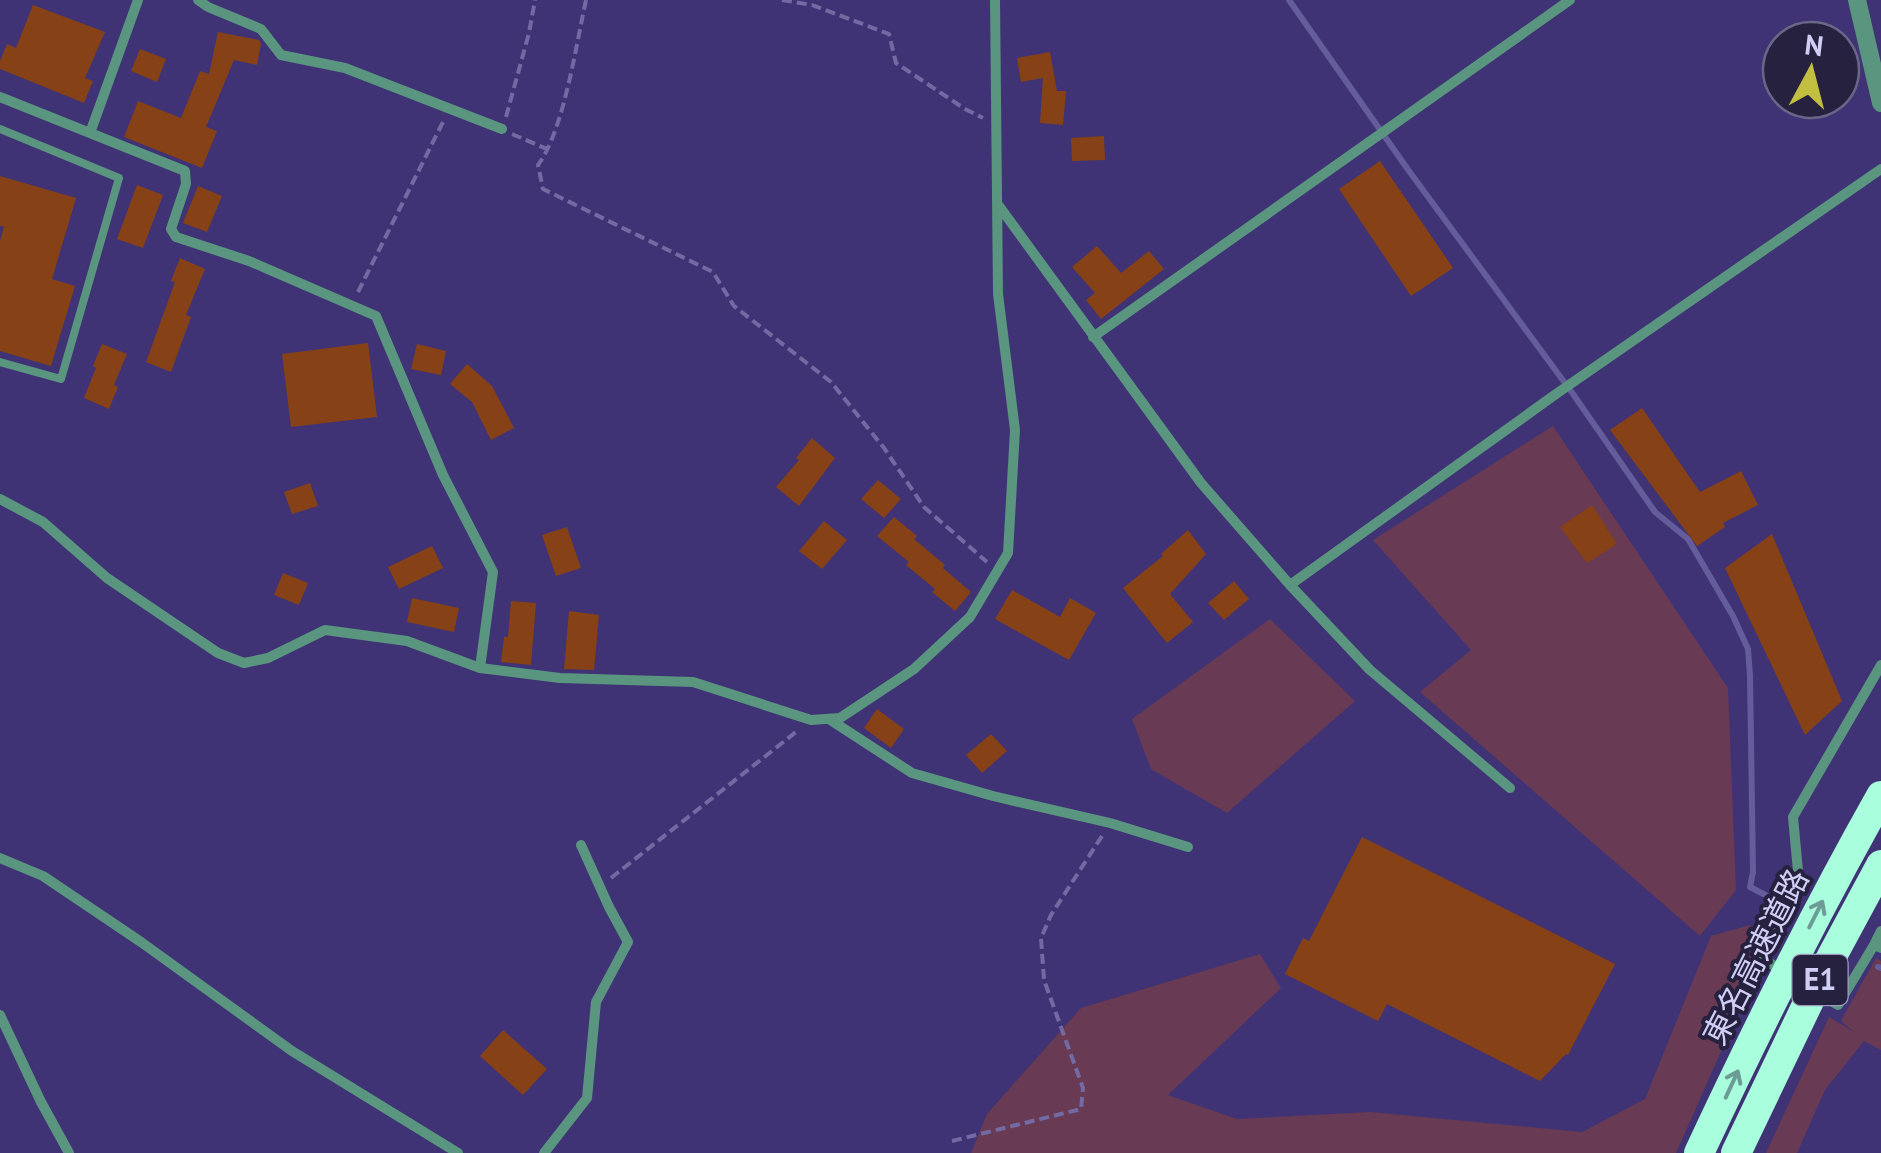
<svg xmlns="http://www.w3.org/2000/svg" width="1881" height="1153" font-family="'PT Sans','Noto Sans JP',sans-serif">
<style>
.green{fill:#693a53}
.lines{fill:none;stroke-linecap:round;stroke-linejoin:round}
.stream{stroke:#645c9b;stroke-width:6}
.building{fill:#864117}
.path{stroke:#736aa3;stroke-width:4;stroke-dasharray:10 5;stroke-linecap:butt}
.service{stroke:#5a957f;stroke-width:8}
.minor{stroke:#5a957f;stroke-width:10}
.tertiary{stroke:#5a957f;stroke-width:18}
.motorway{stroke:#a8fedd;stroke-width:30}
.oneway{stroke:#6d9b96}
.labels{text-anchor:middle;stroke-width:8;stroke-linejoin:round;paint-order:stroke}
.shield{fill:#25213f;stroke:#9d9abe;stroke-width:2.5}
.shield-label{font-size:30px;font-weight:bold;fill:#d1cef5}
.street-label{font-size:32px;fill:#d1cef5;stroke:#25213f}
</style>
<rect width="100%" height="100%" fill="#3f3375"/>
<path class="green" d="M 1553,426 L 1728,688 L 1736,890 L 1700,936 L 1420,692 L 1471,650 L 1373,540 Z
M 1270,619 L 1355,701 L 1227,813 L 1151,769 L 1132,719 Z
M 1750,925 L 1757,970 L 1676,1153 L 971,1153 L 987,1114 L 1081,1008 L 1260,954 L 1281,988 L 1168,1095 L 1237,1119 L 1370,1112 L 1582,1132 L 1645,1099 L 1711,936 Z
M 1876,958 L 1881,961 L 1881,1050 L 1864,1041 L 1825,1090 L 1797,1153 L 1766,1153 L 1829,1017 L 1854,1032 L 1841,1021 Z"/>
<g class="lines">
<path class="stream" d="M 1289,0 L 1409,171 L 1573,394 L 1655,512 L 1688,539 L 1733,616 L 1748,649 L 1750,676 L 1753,872 L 1750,887 L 1779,902
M 1878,967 L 1881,968"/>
</g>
<path class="building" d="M 33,5 L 105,32 L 85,78 L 93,81 L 84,103 L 0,69 L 0,61 L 7,44 L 16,48 Z
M 218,32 L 259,40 L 261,44 L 257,65 L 234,60 L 206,127 L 217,131 L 202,168 L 124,137 L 138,101 L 181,118 L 200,71 L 209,74 Z
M 140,49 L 166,59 L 157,82 L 131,71 Z
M 1050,52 L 1057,91 L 1066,91 L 1063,125 L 1040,123 L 1043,78 L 1021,82 L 1017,58 Z
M 1104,136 L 1105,160 L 1072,161 L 1071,138 Z
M 1380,161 L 1453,268 L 1411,296 L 1339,189 Z
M 0,176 L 76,198 L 52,279 L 75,286 L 51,366 L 0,351 L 0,241 L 4,226 L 0,226 Z
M 137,185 L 163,195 L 143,248 L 117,239 Z
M 198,186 L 222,196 L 207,232 L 183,223 Z
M 1097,246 L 1121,273 L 1149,251 L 1164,269 L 1101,319 L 1086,300 L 1095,293 L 1072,267 Z
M 180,258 L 205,269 L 186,315 L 191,317 L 171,372 L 146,362 L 175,282 L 171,281 Z
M 368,343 L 377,417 L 291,427 L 282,354 Z
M 102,344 L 127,354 L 114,385 L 118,387 L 109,409 L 84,398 L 96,368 L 93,366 Z
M 417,344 L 446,351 L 441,375 L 411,369 Z
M 467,364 L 492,386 L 514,428 L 491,440 L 472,402 L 450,384 Z
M 1642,408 L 1700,492 L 1741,471 L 1758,505 L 1723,523 L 1725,527 L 1697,546 L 1610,430 Z
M 812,438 L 835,458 L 799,506 L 776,487 L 799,460 L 796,458 Z
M 878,480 L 901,499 L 884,518 L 861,499 Z
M 310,483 L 318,506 L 292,514 L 284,492 Z
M 1592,505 L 1617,544 L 1587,563 L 1560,527 Z
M 894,517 L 917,536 L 914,539 L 945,565 L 943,568 L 971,592 L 955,611 L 932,592 L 935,589 L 906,565 L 909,562 L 877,536 Z
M 824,521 L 847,540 L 822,569 L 799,551 Z
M 567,527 L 581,568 L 556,576 L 542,535 Z
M 1188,530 L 1206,554 L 1170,594 L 1193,622 L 1167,643 L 1123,588 L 1163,556 L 1161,554 Z
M 1772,534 L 1842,701 L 1805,735 L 1725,568 Z
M 432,546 L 443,568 L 399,589 L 388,567 Z
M 283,573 L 308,583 L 299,605 L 274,595 Z
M 1234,581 L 1249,599 L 1224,620 L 1208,603 Z
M 1012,590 L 1060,617 L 1070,598 L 1096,613 L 1069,660 L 995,619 Z
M 412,598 L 459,608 L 454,632 L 407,622 Z
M 511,601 L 536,603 L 531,665 L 501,662 L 504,637 L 508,637 Z
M 569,611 L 599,615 L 594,670 L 564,669 Z
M 877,709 L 904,729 L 891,748 L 864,728 Z
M 991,734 L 1007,751 L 982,773 L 966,755 Z
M 1362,837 L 1615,964 L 1568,1055 L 1566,1054 L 1540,1081 L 1387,1004 L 1378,1021 L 1285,974 L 1303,938 L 1309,941 Z
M 503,1030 L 547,1069 L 523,1095 L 480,1056 Z"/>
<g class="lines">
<path class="path" d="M 586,0 C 576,45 564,130 538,165 L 543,189 L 713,272 L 734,306 L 831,382 L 884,448 L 924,507 L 987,562
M 782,0 L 812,5 L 889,34 L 896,63 L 965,109 L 983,118
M 506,117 L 529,33 L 535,0
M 512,134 L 549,150
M 358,292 L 443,122
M 611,878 L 796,732
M 952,1141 L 1081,1109 L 1083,1088 L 1044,980 L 1041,938 L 1051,915 L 1102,836"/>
<path class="service" d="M 0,129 L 119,178 L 61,379 L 0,362"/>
<path class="minor" d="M 198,0 L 208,7 L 261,29 L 281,55 L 345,68 L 502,129
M 0,97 L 185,171 L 186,184 L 171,229 L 176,237 L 249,261 L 376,316 L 443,475 L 493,572 L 480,668
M 90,133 L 138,0
M 999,206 L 1201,483 L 1290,585 L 1370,670 L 1510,788
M 1093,337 L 1570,0
M 0,499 L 43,522 L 107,578 L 218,653 L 244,663 L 268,658 L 325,630 L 407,641 L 480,668 L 560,678 L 693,682 L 811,720 L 840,718 L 914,669 L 970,617 L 1008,553 L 1015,430 L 998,294 L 995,0
M 1290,585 L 1556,394 L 1881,169
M 829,719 L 912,773 L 993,796 L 1110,823 L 1188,847
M 0,858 L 43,876 L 141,942 L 292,1051 L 458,1153
M 1881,931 L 1874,945 L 1881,948
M 1784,972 L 1759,956 L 1799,882 L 1793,817 L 1881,665
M 1815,991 L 1838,1005 L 1874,945
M 0,1015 L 41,1102 L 69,1153
M 544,1153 L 587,1098 L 596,1002 L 628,942 L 609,907 L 581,845"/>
<path class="tertiary" d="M 1857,0 L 1881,103"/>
<path class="motorway" d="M 1699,1153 C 1756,1031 1815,913 1881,796
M 1736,1153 L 1818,982 L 1881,865"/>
</g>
<defs><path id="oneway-shaft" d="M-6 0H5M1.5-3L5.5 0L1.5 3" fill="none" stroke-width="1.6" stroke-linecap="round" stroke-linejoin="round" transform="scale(2.5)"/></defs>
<g class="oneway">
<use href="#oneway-shaft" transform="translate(1816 914) rotate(-63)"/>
<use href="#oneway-shaft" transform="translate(1732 1084) rotate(-65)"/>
</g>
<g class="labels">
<rect class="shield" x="1792.5" y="955" width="55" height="50" rx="8"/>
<g class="shield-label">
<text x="1820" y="990">E1</text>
</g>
<g class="street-label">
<text transform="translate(1756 957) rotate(-63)" y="11">東名高速道路</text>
</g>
</g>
<g transform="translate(1811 70) rotate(7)"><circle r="48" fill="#25213f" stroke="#6a6688" stroke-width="2.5"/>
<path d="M0-8L18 38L0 25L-18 38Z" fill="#c1be40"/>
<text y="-15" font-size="28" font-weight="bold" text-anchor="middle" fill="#d1cef5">N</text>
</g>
</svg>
